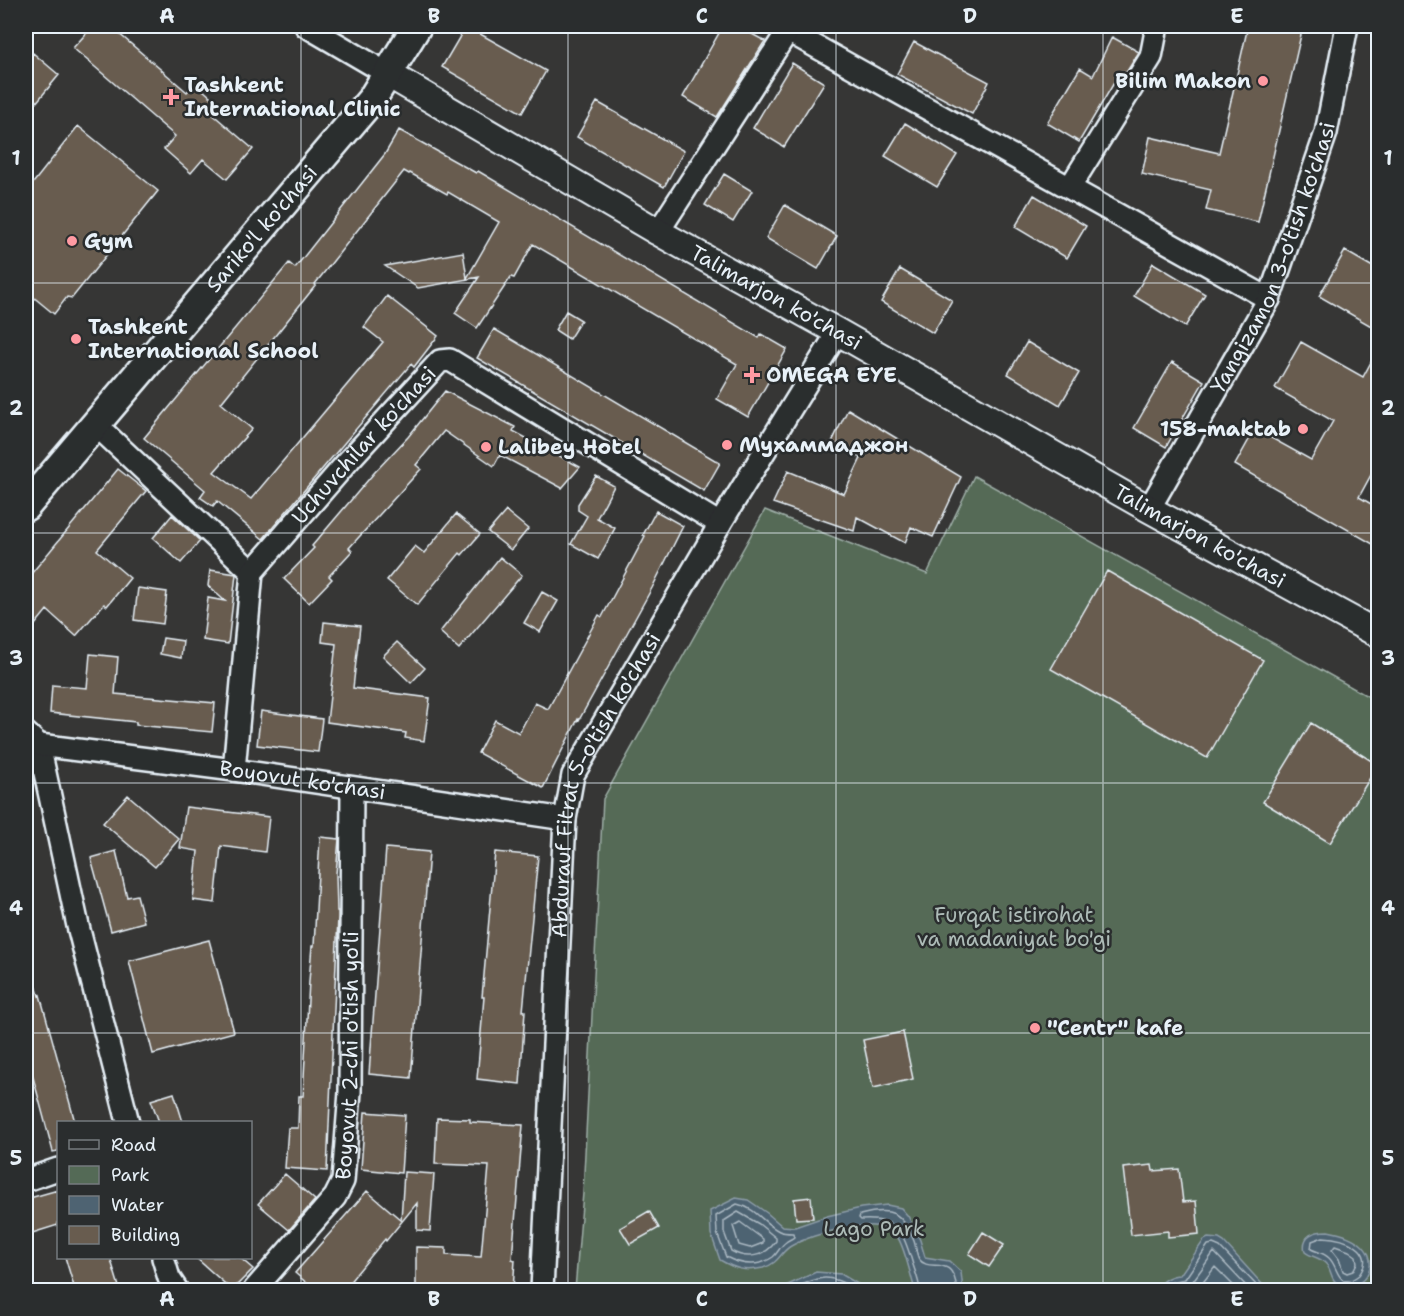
<svg xmlns="http://www.w3.org/2000/svg" width="1404" height="1316" font-family="'Shantell Sans',sans-serif">
<style>
.green{fill:#546a56;stroke:#9eaea7;stroke-width:1.5}
.water{fill:#4e6372;stroke:#8c9ca8;stroke-width:1.5}
.lines{fill:none;stroke-linecap:round;stroke-linejoin:round}
.shore{stroke:#aab8c2;stroke-width:1.5}
.building{fill:#685c4f;stroke:#e8f1f8;stroke-width:1.5}
.minor-casing{stroke:#e8f1f8;stroke-width:26}
.tertiary-casing{stroke:#e8f1f8;stroke-width:30}
.secondary-casing{stroke:#e8f1f8;stroke-width:33}
.minor{stroke:#2a2d2e;stroke-width:21}
.tertiary{stroke:#2a2d2e;stroke-width:26}
.secondary{stroke:#2a2d2e;stroke-width:28}
.grid{fill:none;stroke:#e8f1f8;stroke-width:1.5;stroke-opacity:0.55}
.poi-dot{fill:#ff9aa2;stroke:#2a2d2e;stroke-width:2}
.labels{text-anchor:middle;stroke-width:5;stroke-linejoin:round;paint-order:stroke}
.poi-label{font-size:21px;font-weight:bold;fill:#e8f1f8;stroke:#2a2d2e;text-anchor:start}
.street-label{font-size:21px;fill:#e8f1f8;stroke:#2a2d2e}
.park-label{font-size:21px;fill:#adbbb7;stroke:#2a2d2e}
.neatline{fill:none;stroke:#e8f1f8;stroke-width:2}
.grid-label{font-size:20px;text-anchor:middle;font-weight:bold;fill:#e8f1f8}
</style>
<rect width="100%" height="100%" fill="#363635"/>
<filter id="ink" filterUnits="userSpaceOnUse"><feTurbulence type="fractalNoise" baseFrequency=".0167" numOctaves="2"/><feDisplacementMap in="SourceGraphic" scale="12" xChannelSelector="R" yChannelSelector="G"/><feConvolveMatrix kernelMatrix="1 2 1 2 8 2 1 2 1" color-interpolation-filters="sRGB"/></filter>
<g filter="url(#ink)">
<path class="green" d="M 974,476 L 1378,702 L 1378,1290 L 575,1290 L 583,1193 L 603,799 L 765,510 L 927,574 Z"/>
<path class="water" d="M 736,1198 L 748,1200 L 767,1213 L 782,1226 L 795,1227 L 827,1216 L 861,1208 L 887,1205 L 901,1208 L 908,1216 L 920,1240 L 925,1257 L 949,1261 L 961,1272 L 963,1290 L 915,1290 C 911,1277 905,1249 898,1238 C 883,1212 812,1234 791,1246 C 780,1252 780,1263 763,1268 C 745,1272 735,1269 720,1260 L 711,1234 L 710,1211 Z
M 1328,1231 C 1397,1243 1367,1296 1340,1285 C 1329,1280 1333,1270 1325,1263 C 1319,1257 1311,1257 1305,1252 C 1301,1235 1314,1231 1328,1231 Z
M 1208,1238 L 1219,1239 L 1224,1242 L 1262,1284 L 1273,1290 L 1154,1290 C 1161,1281 1169,1275 1180,1275 L 1204,1240 Z
M 816,1272 L 841,1274 L 868,1290 L 777,1290 Z"/>
<g class="lines">
<path class="shore" d="M 737,1204 C 756,1208 763,1223 779,1231 C 783,1233 789,1233 793,1233 L 794,1237 C 792,1239 788,1240 786,1242 C 780,1246 778,1253 773,1257 C 757,1268 741,1265 726,1257 L 717,1233 L 716,1216 Z
M 738,1212 L 759,1224 L 776,1238 L 776,1241 C 765,1257 747,1260 731,1251 L 724,1232 L 724,1221 Z
M 740,1222 L 763,1239 L 763,1243 L 750,1248 L 739,1245 L 733,1226 Z
M 1323,1237 C 1344,1238 1378,1249 1359,1275 C 1337,1292 1339,1267 1329,1258 C 1324,1253 1317,1252 1311,1249 L 1312,1241 Z
M 1335,1246 L 1349,1251 L 1356,1256 L 1357,1263 L 1353,1271 L 1347,1273 L 1343,1271 L 1339,1259 L 1332,1250 Z
M 791,1290 C 821,1276 827,1272 857,1290
M 920,1290 C 919,1280 914,1269 911,1258 C 901,1227 896,1218 861,1220 L 859,1218 L 860,1215 C 891,1207 902,1211 914,1241 C 916,1246 916,1254 919,1259 C 929,1274 953,1251 957,1290
M 1162,1290 L 1172,1282 L 1185,1279 L 1208,1245 L 1213,1244 L 1220,1247 L 1261,1290
M 1172,1290 L 1190,1285 L 1214,1252 L 1250,1290
M 1197,1290 L 1215,1267 L 1238,1290"/>
</g>
<path class="building" d="M 93,26 L 110,26 L 187,92 L 195,83 L 218,103 L 210,112 L 253,149 L 227,179 L 203,159 L 191,173 L 164,149 L 175,136 L 73,48 Z
M 466,26 L 546,71 L 522,113 L 442,67 Z
M 723,26 L 737,26 L 765,41 L 717,117 L 683,97 Z
M 1248,26 L 1303,26 L 1258,222 L 1206,210 L 1211,190 L 1142,174 L 1150,137 L 1219,153 Z
M 1112,37 L 1139,52 L 1126,73 L 1121,71 L 1079,142 L 1047,123 L 1080,68 L 1093,76 Z
M 914,42 L 989,82 L 972,114 L 897,74 Z
M 33,53 L 59,75 L 26,115 L 26,62 Z
M 792,63 L 824,83 L 784,147 L 753,128 Z
M 597,102 L 684,151 L 664,187 L 577,137 Z
M 905,123 L 957,155 L 937,187 L 885,156 Z
M 78,126 L 158,191 L 72,298 L 67,297 L 54,314 L 26,291 L 26,192 Z
M 399,130 L 476,173 L 478,171 L 759,338 L 761,334 L 787,349 L 748,417 L 717,399 L 737,364 L 533,244 L 514,278 L 511,277 L 477,328 L 455,313 L 479,277 L 418,288 L 385,266 L 463,252 L 467,278 L 499,222 L 448,192 L 447,194 L 410,173 L 409,174 L 404,171 L 315,284 L 316,285 L 221,403 L 252,429 L 214,472 L 251,499 L 383,342 L 364,327 L 387,296 L 438,336 L 414,367 L 411,364 L 263,539 L 217,501 L 213,506 L 200,497 L 205,490 L 144,438 L 289,263 L 295,268 L 385,154 Z
M 724,174 L 752,191 L 733,222 L 705,205 Z
M 1034,195 L 1086,226 L 1067,258 L 1015,227 Z
M 785,205 L 837,236 L 818,269 L 766,238 Z
M 1345,251 L 1378,270 L 1378,330 L 1319,296 Z
M 1153,263 L 1205,294 L 1185,327 L 1134,296 Z
M 900,269 L 952,300 L 933,333 L 881,302 Z
M 566,311 L 581,320 L 569,339 L 555,330 Z
M 494,329 L 720,463 L 704,491 L 477,358 Z
M 1027,342 L 1079,373 L 1060,405 L 1008,374 Z
M 1301,342 L 1363,377 L 1378,349 L 1378,462 L 1359,497 L 1378,508 L 1378,547 L 1235,465 L 1255,429 L 1311,460 L 1333,421 L 1275,388 Z
M 1172,362 L 1204,381 L 1166,447 L 1134,428 Z
M 445,391 L 515,427 L 513,431 L 580,467 L 562,488 L 500,455 L 494,466 L 444,431 L 416,465 L 421,469 L 349,548 L 352,551 L 329,576 L 332,579 L 309,603 L 284,579 L 314,548 L 312,546 L 374,473 L 408,437 Z
M 848,409 L 961,477 L 933,537 L 911,527 L 905,543 L 857,517 L 854,531 L 773,503 L 788,471 L 844,494 L 861,458 L 832,442 Z
M 118,469 L 146,491 L 97,550 L 130,578 L 107,606 L 104,604 L 76,636 L 47,610 L 26,636 L 26,580 Z
M 596,476 L 614,486 L 597,518 L 615,528 L 598,559 L 571,544 L 587,516 L 578,510 L 578,504 Z
M 506,511 L 528,529 L 511,550 L 488,532 Z
M 656,511 L 683,526 L 652,588 L 579,720 L 578,719 L 543,788 L 478,753 L 495,720 L 519,733 L 535,703 L 548,709 L 599,615 L 602,617 L 645,536 L 643,535 Z
M 456,514 L 480,534 L 462,555 L 460,553 L 417,605 L 387,580 L 415,546 L 424,553 Z
M 172,515 L 200,541 L 181,563 L 153,538 Z
M 500,557 L 522,575 L 459,649 L 440,632 Z
M 210,570 L 236,574 L 228,644 L 203,640 L 208,598 L 225,601 L 208,586 Z
M 1107,571 L 1263,660 L 1207,758 L 1051,669 Z
M 138,588 L 167,592 L 163,624 L 134,620 Z
M 542,592 L 558,601 L 540,632 L 524,623 Z
M 324,622 L 360,626 L 353,688 L 430,698 L 424,741 L 405,738 L 406,733 L 327,722 L 336,644 L 322,642 Z
M 163,638 L 183,641 L 181,658 L 160,654 Z
M 397,642 L 425,668 L 411,683 L 383,656 Z
M 90,654 L 118,657 L 115,694 L 215,703 L 212,732 L 136,725 L 136,722 L 50,713 L 52,685 L 87,688 Z
M 261,711 L 322,719 L 318,752 L 257,745 Z
M 1311,723 L 1378,765 L 1330,843 L 1263,802 Z
M 128,795 L 179,839 L 155,867 L 103,823 Z
M 186,807 L 269,817 L 265,852 L 221,846 L 215,903 L 193,900 L 198,851 L 180,848 Z
M 320,837 L 339,839 L 336,874 L 337,911 L 338,911 L 338,917 L 327,1171 L 285,1168 L 288,1128 L 298,1128 L 299,1096 L 303,1096 L 309,981 L 312,946 L 314,946 Z
M 386,848 L 429,852 L 411,1078 L 369,1074 Z
M 116,851 L 127,897 L 137,895 L 144,922 L 111,931 L 91,858 Z
M 495,852 L 538,856 L 523,1011 L 525,1011 L 520,1084 L 477,1079 L 484,997 L 482,997 Z
M 209,940 L 234,1032 L 153,1054 L 129,961 Z
M 26,966 L 31,966 L 39,996 L 40,995 L 75,1122 L 58,1122 L 58,1151 L 53,1152 L 26,1051 Z
M 903,1032 L 913,1079 L 873,1088 L 863,1040 Z
M 174,1093 L 183,1122 L 159,1122 L 151,1100 Z
M 365,1112 L 405,1115 L 401,1173 L 361,1169 Z
M 437,1118 L 470,1119 L 470,1122 L 523,1125 L 512,1259 L 515,1260 L 513,1290 L 416,1290 L 416,1247 L 446,1248 L 446,1255 L 481,1257 L 489,1166 L 435,1164 Z
M 1152,1165 L 1153,1171 L 1179,1169 L 1183,1202 L 1196,1201 L 1199,1234 L 1168,1237 L 1168,1231 L 1131,1235 L 1123,1168 Z
M 404,1172 L 434,1174 L 430,1231 L 417,1230 L 417,1203 L 386,1241 L 385,1239 L 343,1290 L 315,1290 L 295,1273 L 367,1191 L 401,1220 Z
M 285,1174 L 315,1200 L 289,1230 L 258,1204 Z
M 58,1190 L 58,1225 L 26,1235 L 26,1199 Z
M 811,1197 L 813,1218 L 796,1219 L 794,1199 Z
M 649,1211 L 659,1228 L 630,1244 L 620,1228 Z
M 983,1232 L 1004,1245 L 989,1267 L 969,1254 Z
M 65,1257 L 110,1257 L 120,1290 L 75,1290 Z
M 195,1257 L 239,1257 L 253,1269 L 232,1290 Z"/>
<g class="lines">
<g class="minor-casing">
<g id="minor">
<path d="M 306,26 L 388,74"/>
<path d="M 779,26 L 1269,299"/>
<path d="M 1070,187 L 1151,57 L 1157,26"/>
<path d="M 658,232 L 791,26"/>
<path d="M 95,424 L 252,572"/>
<path id="s1" d="M 1149,509 L 1269,299 L 1326,133 L 1347,26"/>
<path d="M 26,733 L 39,745 L 78,926 L 128,1122"/>
<path id="s2" d="M 39,745 L 234,770 L 565,819"/>
<path id="s3" d="M 234,770 L 252,572 L 350,459 L 440,361 L 450,360 L 720,524"/>
<path d="M 26,1180 L 58,1169"/>
<path d="M 163,1258 L 169,1278 L 177,1290"/>
<path id="s4" d="M 254,1290 L 335,1197 L 343,1181 L 350,1092 L 352,788"/>
<path id="s5" d="M 542,1290 L 565,819 L 573,775 L 720,524 L 838,332"/>
</g>
</g>
<g class="tertiary-casing">
<g id="tertiary">
<path id="s6" d="M 388,74 L 658,232 L 838,332 L 1149,509 L 1378,634"/>
</g>
</g>
<g class="secondary-casing">
<g id="secondary">
<path id="s7" d="M 26,506 L 372,99 L 417,26"/>
</g>
</g>
<use href="#minor" class="minor"/>
<use href="#tertiary" class="tertiary"/>
<use href="#secondary" class="secondary"/>
</g>
</g>
<path class="grid" d="M 301,26 L 301,1290M 568,26 L 568,1290M 836,26 L 836,1290M 1103,26 L 1103,1290M 26,283 L 1378,283M 26,533 L 1378,533M 26,783 L 1378,783M 26,1033 L 1378,1033"/>
<g class="poi-dot">
<circle cx="1263" cy="81" r="6"/>
<path d="M168 88h6v6h6v6h-6v6h-6v-6h-6v-6h6z"/>
<circle cx="72" cy="241" r="6"/>
<circle cx="76" cy="339" r="6"/>
<path d="M749 366h6v6h6v6h-6v6h-6v-6h-6v-6h6z"/>
<circle cx="1303" cy="429" r="6"/>
<circle cx="727" cy="445" r="6"/>
<circle cx="486" cy="447" r="6"/>
<circle cx="1035" cy="1028" r="6"/>
</g>
<g class="labels">
<g class="poi-label">
<text x="1251" y="88" text-anchor="end">Bilim Makon</text>
<text x="184" y="92">Tashkent<tspan x="184" dy="24">International Clinic</tspan></text>
<text x="84" y="248">Gym</text>
<text x="88" y="334">Tashkent<tspan x="88" dy="24">International School</tspan></text>
<text x="766" y="382">OMEGA EYE</text>
<text x="1291" y="436" text-anchor="end">158-maktab</text>
<text x="739" y="452">Мухаммаджон</text>
<text x="498" y="454">Lalibey Hotel</text>
<text x="1047" y="1035">"Centr" kafe</text>
</g>
<g class="street-label">
<text dy="7" stroke="none"><textPath href="#s7" startOffset="364">Sariko'l ko'chasi</textPath></text>
<text dy="7" stroke="none"><textPath href="#s1" startOffset="282">Yangizamon 3-o'tish ko'chasi</textPath></text>
<text dy="7" stroke="none"><textPath href="#s6" startOffset="448">Talimarjon ko'chasi</textPath></text>
<text dy="7" stroke="none"><textPath href="#s3" startOffset="368">Uchuvchilar ko'chasi</textPath></text>
<text dy="7" stroke="none"><textPath href="#s6" startOffset="934">Talimarjon ko'chasi</textPath></text>
<text dy="7" stroke="none"><textPath href="#s2" startOffset="266">Boyovut ko'chasi</textPath></text>
<text dy="7" stroke="none"><textPath href="#s5" startOffset="516">Abdurauf Fitrat 5-o'tish ko'chasi</textPath></text>
<text dy="7" stroke="none"><textPath href="#s4" startOffset="267">Boyovut 2-chi o'tish yo'li</textPath></text>
</g>
<g class="park-label">
<text x="1014" y="922">Furqat istirohat<tspan x="1014" dy="24">va madaniyat bo'gi</tspan></text>
<text x="874" y="1236">Lago Park</text>
</g>
</g>
<rect width="1404" height="1316" fill="none" stroke="#2a2d2e" stroke-width="66"/>
<rect x="57" y="1121" width="195" height="138" fill="#2a2d2e" stroke="#767b7f" stroke-width="1.5"/>
<rect x="69" y="1140" width="30" height="9" fill="#2a2d2e" stroke="#767b7f" stroke-width="1.5"/>
<text x="111" y="1151" font-size="18" fill="#e8f1f8">Road</text>
<rect x="69" y="1166" width="30" height="18" fill="#546a56" stroke="#767b7f" stroke-width="1.5"/>
<text x="111" y="1181" font-size="18" fill="#e8f1f8">Park</text>
<rect x="69" y="1196" width="30" height="18" fill="#4e6372" stroke="#767b7f" stroke-width="1.5"/>
<text x="111" y="1211" font-size="18" fill="#e8f1f8">Water</text>
<rect x="69" y="1226" width="30" height="18" fill="#685c4f" stroke="#767b7f" stroke-width="1.5"/>
<text x="111" y="1241" font-size="18" fill="#e8f1f8">Building</text>
<rect x="33" y="33" width="1338" height="1250" class="neatline"/>
<g class="grid-label">
<text x="167" y="23">A</text>
<text x="434" y="23">B</text>
<text x="702" y="23">C</text>
<text x="970" y="23">D</text>
<text x="1237" y="23">E</text>
<text x="16" y="165">1</text>
<text x="1388" y="165">1</text>
<text x="16" y="415">2</text>
<text x="1388" y="415">2</text>
<text x="16" y="665">3</text>
<text x="1388" y="665">3</text>
<text x="16" y="915">4</text>
<text x="1388" y="915">4</text>
<text x="16" y="1165">5</text>
<text x="1388" y="1165">5</text>
<text x="167" y="1306">A</text>
<text x="434" y="1306">B</text>
<text x="702" y="1306">C</text>
<text x="970" y="1306">D</text>
<text x="1237" y="1306">E</text>
</g>
</svg>
